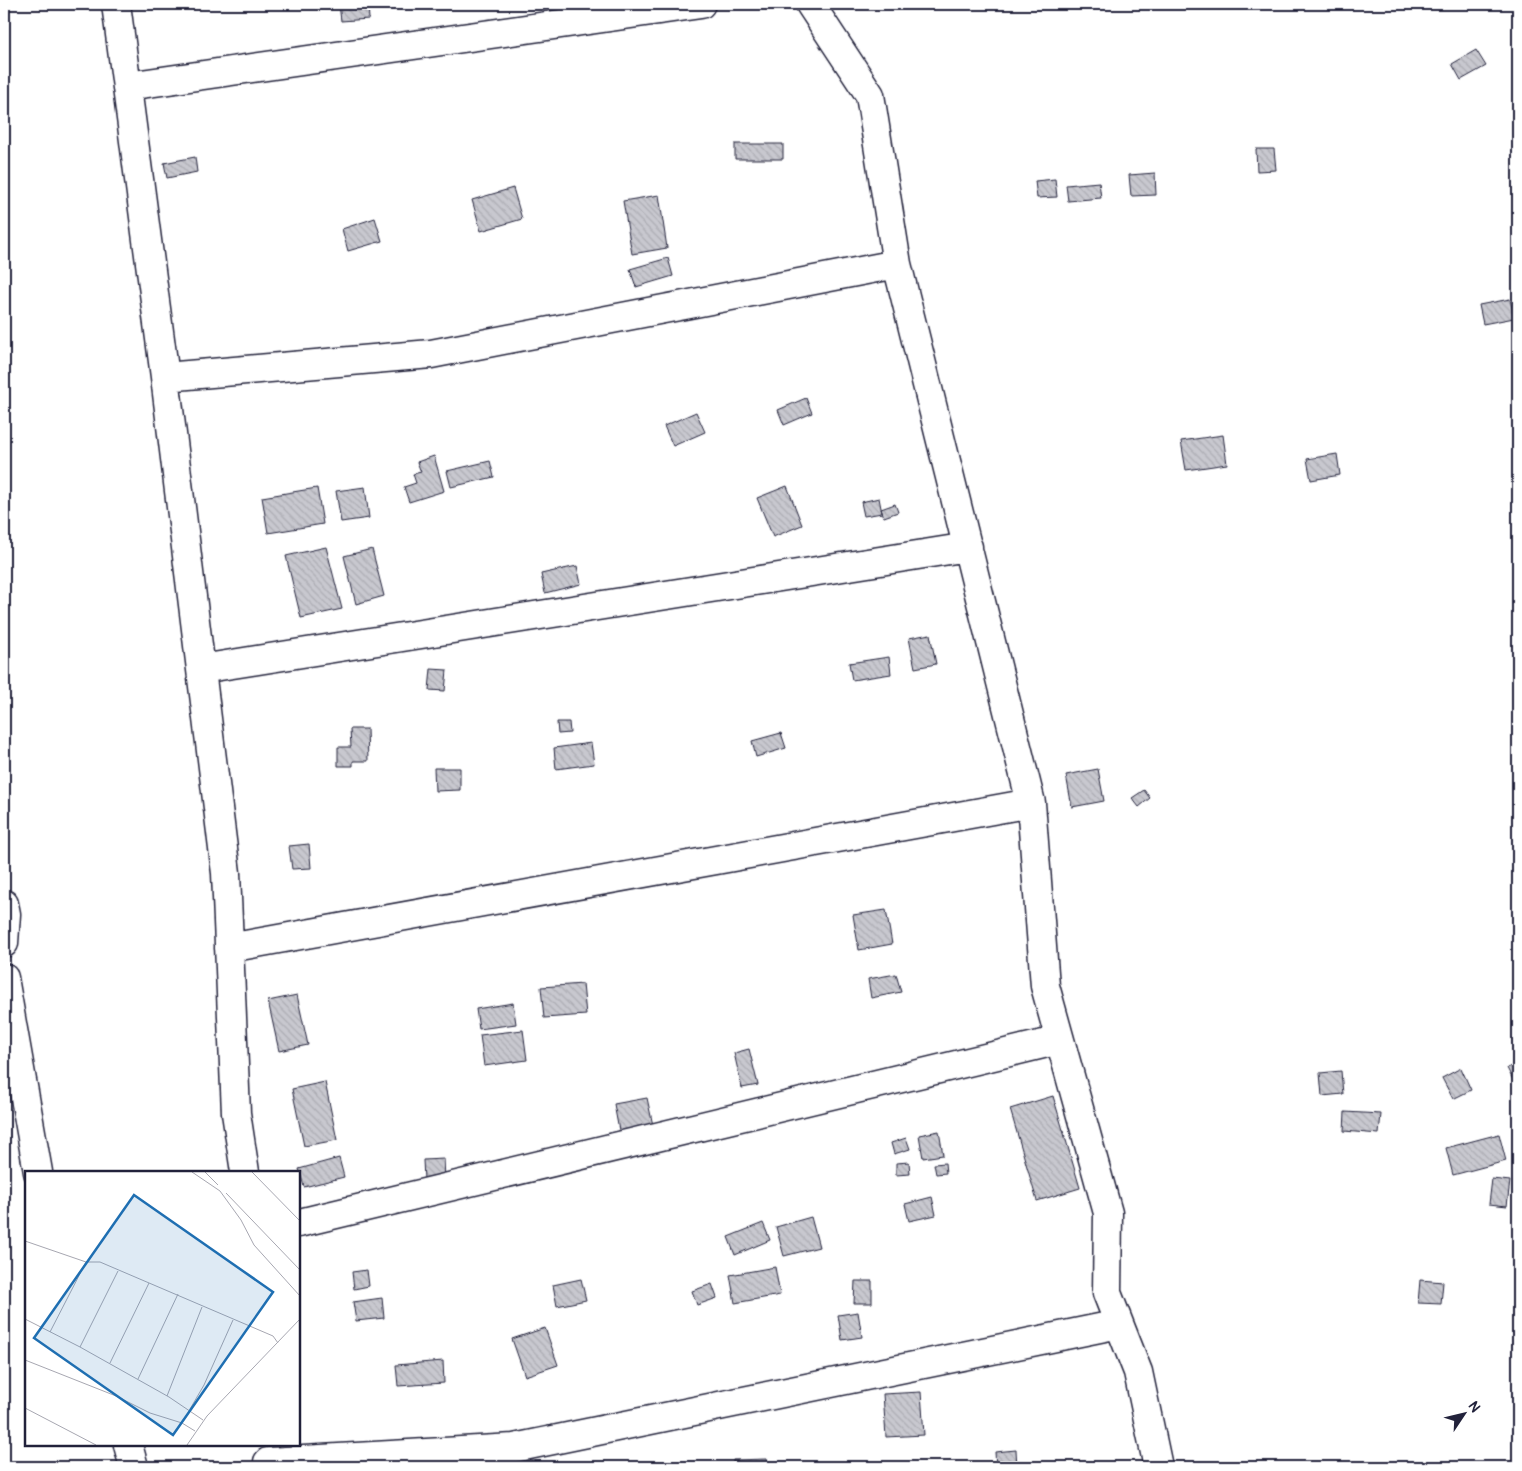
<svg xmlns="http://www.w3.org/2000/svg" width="1522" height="1471" font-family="Pangolin,sans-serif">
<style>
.building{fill:url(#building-back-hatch);stroke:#22223b}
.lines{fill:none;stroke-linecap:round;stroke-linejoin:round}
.minor-casing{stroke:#22223b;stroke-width:31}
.minor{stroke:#fff;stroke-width:28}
.inset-road{fill:none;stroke:#a7a7b1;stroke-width:1}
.view{fill:#1f6fb2;fill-opacity:0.15;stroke:#1f6fb2;stroke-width:2.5}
.inset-edge{fill:none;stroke:#22223b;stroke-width:2.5}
</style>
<defs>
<pattern id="building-back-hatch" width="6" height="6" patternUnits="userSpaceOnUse" patternTransform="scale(1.25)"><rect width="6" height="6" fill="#c8c8cf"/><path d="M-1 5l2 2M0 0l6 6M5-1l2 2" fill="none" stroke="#acacb3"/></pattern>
</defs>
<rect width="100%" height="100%" fill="#fff"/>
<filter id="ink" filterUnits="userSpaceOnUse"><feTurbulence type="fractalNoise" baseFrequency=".02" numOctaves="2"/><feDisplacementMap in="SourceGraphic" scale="10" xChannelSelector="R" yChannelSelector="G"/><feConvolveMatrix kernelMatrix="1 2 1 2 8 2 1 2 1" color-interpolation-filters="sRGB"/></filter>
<g filter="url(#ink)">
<path class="building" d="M 339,4 L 368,4 L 369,19 L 341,21 Z
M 1476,50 L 1486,66 L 1461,80 L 1452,64 Z
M 735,144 L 783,144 L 783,159 L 735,159 Z
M 1256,149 L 1274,149 L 1276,170 L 1257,171 Z
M 195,157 L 197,172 L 167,178 L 164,163 Z
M 1155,173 L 1156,195 L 1131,196 L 1129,175 Z
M 1055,179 L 1057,197 L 1037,198 L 1035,181 Z
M 1099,182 L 1101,198 L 1068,201 L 1066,185 Z
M 513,188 L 522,219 L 481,231 L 472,200 Z
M 659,195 L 667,248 L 632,254 L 623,201 Z
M 375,218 L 382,241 L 348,251 L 342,229 Z
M 668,258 L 673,276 L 636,287 L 630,269 Z
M 1510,299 L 1514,318 L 1483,324 L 1479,305 Z
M 806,398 L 812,413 L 784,425 L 778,410 Z
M 696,412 L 705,432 L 673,446 L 664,426 Z
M 1223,435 L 1227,464 L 1186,470 L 1181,441 Z
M 1337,454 L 1340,475 L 1311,480 L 1307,459 Z
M 434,456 L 444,491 L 409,502 L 404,487 L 416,483 L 413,474 L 421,472 L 417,462 Z
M 490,461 L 494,477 L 451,487 L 447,471 Z
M 787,486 L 802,525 L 773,537 L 757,498 Z
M 365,487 L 369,518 L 341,522 L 336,491 Z
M 317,488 L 323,524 L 268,533 L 262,497 Z
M 879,498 L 882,513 L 864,516 L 861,502 Z
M 895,504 L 898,512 L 884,517 L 881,509 Z
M 326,547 L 342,609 L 301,618 L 286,556 Z
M 372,549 L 384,596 L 356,604 L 344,556 Z
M 577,566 L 581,584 L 545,593 L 541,574 Z
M 930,634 L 936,664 L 915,668 L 909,638 Z
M 889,657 L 891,674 L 852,680 L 849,663 Z
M 431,669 L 447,670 L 445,691 L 429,690 Z
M 557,722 L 569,722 L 570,733 L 558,734 Z
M 350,729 L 367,729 L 368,761 L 353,761 L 353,766 L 338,766 L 338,747 L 351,747 Z
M 781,733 L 786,748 L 756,757 L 752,741 Z
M 591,743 L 594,764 L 556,769 L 554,748 Z
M 434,768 L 460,768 L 460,790 L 435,791 Z
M 1098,769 L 1104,801 L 1072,807 L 1066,775 Z
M 1144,790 L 1150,798 L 1139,807 L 1132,798 Z
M 309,844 L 311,868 L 292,869 L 289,846 Z
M 886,910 L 892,944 L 859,950 L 853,915 Z
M 896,974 L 901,992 L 871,998 L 868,979 Z
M 583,984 L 586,1015 L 544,1018 L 541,987 Z
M 297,995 L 308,1045 L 279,1051 L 268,1001 Z
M 513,1003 L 516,1024 L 479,1029 L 476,1009 Z
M 523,1030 L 527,1060 L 484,1066 L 480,1035 Z
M 749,1049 L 758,1085 L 742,1088 L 734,1053 Z
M 1518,1063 L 1518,1080 L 1514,1082 L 1507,1068 Z
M 1461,1068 L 1471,1090 L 1453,1099 L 1442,1078 Z
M 1341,1071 L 1343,1094 L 1322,1096 L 1320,1073 Z
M 325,1082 L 337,1140 L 304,1146 L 292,1089 Z
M 1053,1096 L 1080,1188 L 1037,1201 L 1010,1109 Z
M 647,1098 L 654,1130 L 620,1136 L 614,1104 Z
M 1345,1112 L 1381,1114 L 1379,1134 L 1344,1131 Z
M 939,1131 L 943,1155 L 923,1158 L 919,1135 Z
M 1499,1134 L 1506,1161 L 1453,1175 L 1446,1148 Z
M 906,1138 L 910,1149 L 894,1154 L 891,1143 Z
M 339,1158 L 344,1177 L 304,1187 L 299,1169 Z
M 444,1159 L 445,1179 L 424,1180 L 423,1160 Z
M 909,1162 L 910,1174 L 896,1175 L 896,1163 Z
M 945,1163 L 946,1173 L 936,1174 L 934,1164 Z
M 1492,1179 L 1510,1181 L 1507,1206 L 1489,1204 Z
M 932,1197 L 936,1215 L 909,1221 L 905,1204 Z
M 811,1217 L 819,1247 L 784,1256 L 776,1227 Z
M 763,1223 L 770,1240 L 735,1255 L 728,1237 Z
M 775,1267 L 780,1295 L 735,1303 L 730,1275 Z
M 367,1270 L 369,1286 L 354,1289 L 352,1272 Z
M 581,1279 L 586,1300 L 557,1306 L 553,1285 Z
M 1420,1280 L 1443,1282 L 1441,1304 L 1418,1303 Z
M 855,1281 L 872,1281 L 872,1303 L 854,1303 Z
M 712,1284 L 717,1298 L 697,1305 L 692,1291 Z
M 382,1298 L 384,1318 L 356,1321 L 353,1302 Z
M 858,1312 L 862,1337 L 842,1340 L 838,1315 Z
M 545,1328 L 558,1365 L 525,1376 L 512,1339 Z
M 443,1361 L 444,1383 L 398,1386 L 396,1365 Z
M 921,1392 L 924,1435 L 886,1437 L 883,1394 Z
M 1016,1450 L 1017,1467 L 996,1467 L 995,1452 Z
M 767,1459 L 768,1467 L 733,1467 L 733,1460 Z"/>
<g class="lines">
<g class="minor-casing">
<path id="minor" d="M 116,4 L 165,377
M 810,4 L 870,95 L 897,264 L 1031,803 L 1045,986 L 1108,1213 L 1107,1293 L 1138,1372 L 1158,1467
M 127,86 L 701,4
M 201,669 L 968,547
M 4,904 L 6,914 L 4,943
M 229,948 L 1031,803
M 4,978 L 38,1172
M 245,1172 L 236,1113 L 226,873 L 165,377 L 431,354 L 897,264
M 299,1223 L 1060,1040
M 128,1445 L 134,1467
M 268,1462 L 514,1448 L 1119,1324"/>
</g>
<use href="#minor" class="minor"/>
</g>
</g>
<g transform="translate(25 1171)">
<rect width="275" height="275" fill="#fff"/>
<path class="inset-road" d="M 167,1 L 195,20 L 216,49 L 229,74 L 275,125M 180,1 L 193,14M 227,1 L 275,50M 201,22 L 275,99M 0,70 L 61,91 L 75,91 L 248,165 L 253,172M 93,100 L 55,176 L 144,226 L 178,249M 0,148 L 55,176M 25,161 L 61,91M 0,189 L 91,225 L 125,242 L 157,252 L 170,260M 85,192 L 124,112M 113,208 L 153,123M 142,225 L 177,136M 0,237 L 71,274M 165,238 L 179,214 L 208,149M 162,274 L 182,245 L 275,148"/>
<path class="view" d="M 109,24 L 248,121 L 148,264 L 9,167 Z"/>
<rect width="275" height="275" class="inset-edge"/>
</g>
<rect width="1522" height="1471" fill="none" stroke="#fff" stroke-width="20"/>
<rect x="10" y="10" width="1502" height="1451" fill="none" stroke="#22223b" stroke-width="2" filter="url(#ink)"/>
<g transform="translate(1464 1414) rotate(55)" stroke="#ffffff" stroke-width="4" paint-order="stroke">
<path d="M0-4L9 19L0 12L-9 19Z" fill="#22223b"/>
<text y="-8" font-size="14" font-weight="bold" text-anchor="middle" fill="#22223b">N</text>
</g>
</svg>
